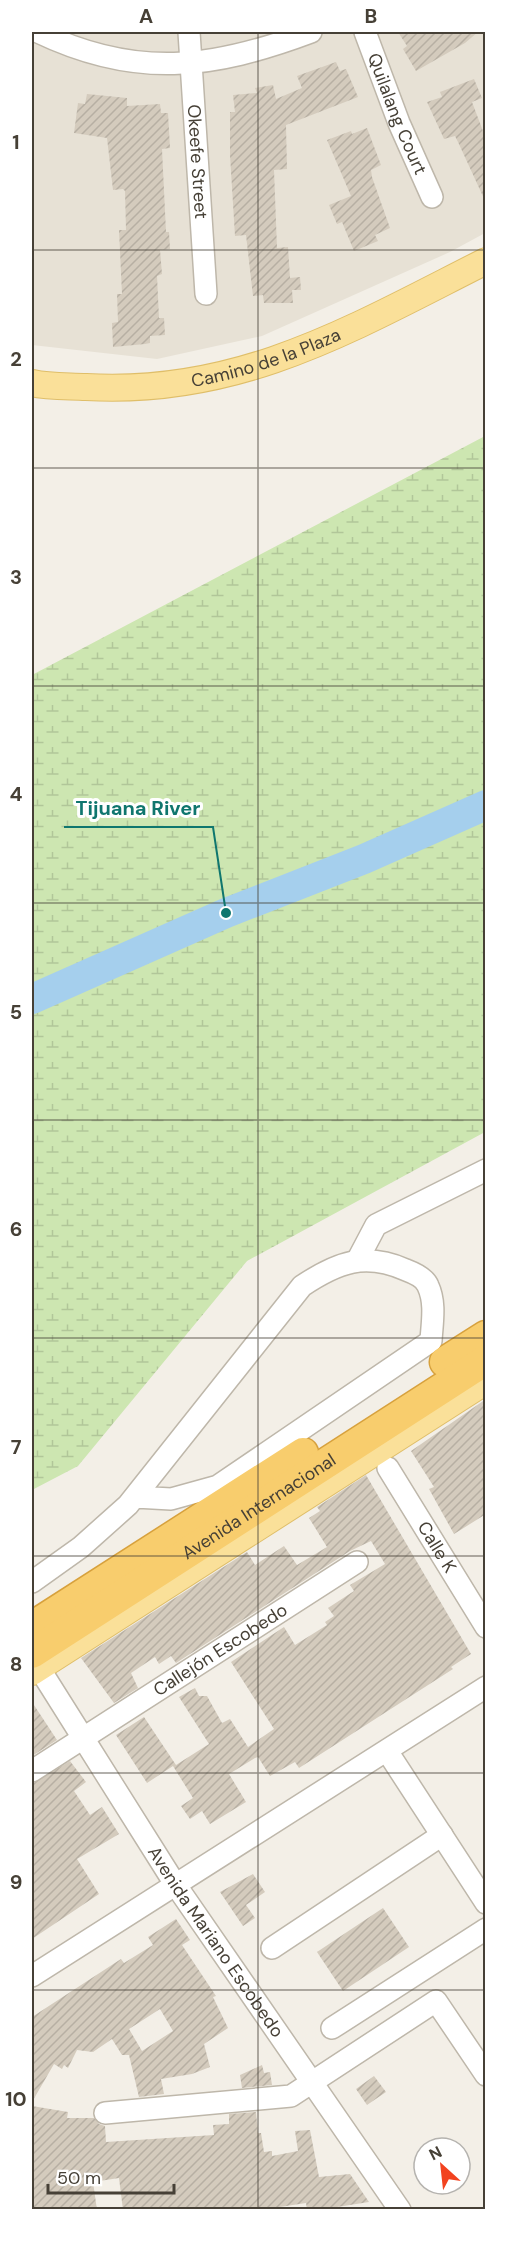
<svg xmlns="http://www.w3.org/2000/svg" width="517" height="2241" font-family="'DM Sans',sans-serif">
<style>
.residential{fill:#e7e1d5}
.wetland{fill:url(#wetland-marsh)}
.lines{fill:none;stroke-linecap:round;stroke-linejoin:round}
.river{stroke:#a5cfed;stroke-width:30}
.building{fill:url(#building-hatch);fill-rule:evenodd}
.minor-casing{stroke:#beb7aa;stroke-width:24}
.major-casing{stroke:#dfbe69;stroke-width:28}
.highway-casing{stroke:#d7a13d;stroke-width:33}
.minor{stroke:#fff;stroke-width:21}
.major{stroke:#fae099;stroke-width:26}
.highway{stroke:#f8cd6d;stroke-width:30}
.grid{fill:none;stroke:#464036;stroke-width:1.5;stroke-opacity:0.55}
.labels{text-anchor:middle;stroke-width:6;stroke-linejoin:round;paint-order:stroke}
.street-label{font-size:18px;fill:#464036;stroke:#fff}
.leader{fill:none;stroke:#0f766e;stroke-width:2}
.callout-dot{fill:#0f766e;stroke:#fff;stroke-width:2}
.callout-label{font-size:20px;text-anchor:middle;font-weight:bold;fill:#0f766e;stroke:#fff;stroke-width:6;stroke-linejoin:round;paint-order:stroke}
.neatline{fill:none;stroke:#464036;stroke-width:2}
.grid-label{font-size:20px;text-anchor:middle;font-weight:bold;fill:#464036}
</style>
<defs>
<pattern id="wetland-marsh" width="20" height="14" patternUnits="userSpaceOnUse" patternTransform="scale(1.5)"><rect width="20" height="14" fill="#cde6b1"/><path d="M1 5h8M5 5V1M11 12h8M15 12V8" fill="none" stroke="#b1c699"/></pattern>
<pattern id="building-hatch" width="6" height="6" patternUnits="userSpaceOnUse" patternTransform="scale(1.5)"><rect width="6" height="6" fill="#d4cbbd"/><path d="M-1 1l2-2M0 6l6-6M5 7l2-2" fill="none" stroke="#b7afa3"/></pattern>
</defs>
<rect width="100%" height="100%" fill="#f3efe7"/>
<path class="residential" d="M 32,32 L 485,32 L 485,233 L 450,252 L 262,336 L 157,359 L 32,345 Z"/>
<path class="wetland" d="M 485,436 L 485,1132 L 247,1261 L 78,1466 L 32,1490 L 32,675 Z"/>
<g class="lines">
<path class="river" d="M 32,999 L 226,913 L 364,859 L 486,805"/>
</g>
<path class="building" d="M 398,32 L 478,32 L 465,43 L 416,71 L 403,49 L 407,46 Z
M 336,62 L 340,71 L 346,69 L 358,97 L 286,125 L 287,169 L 274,170 L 277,248 L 288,247 L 290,278 L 300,277 L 301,290 L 292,290 L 293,303 L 264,303 L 263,295 L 253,296 L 246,235 L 235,236 L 230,155 L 230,112 L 235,112 L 233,95 L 257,93 L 255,88 L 273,85 L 276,99 L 302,88 L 297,76 Z
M 474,79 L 482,98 L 472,102 L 486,139 L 486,203 L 458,142 L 455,136 L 444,139 L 427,102 L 442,97 L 440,92 Z
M 87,94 L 127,98 L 127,106 L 160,104 L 161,113 L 168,113 L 170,148 L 162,149 L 166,232 L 169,232 L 170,249 L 160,250 L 162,274 L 157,276 L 159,318 L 164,318 L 165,335 L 150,336 L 150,343 L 145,344 L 113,347 L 112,323 L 118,322 L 117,294 L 122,294 L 119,230 L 126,230 L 125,191 L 123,189 L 113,190 L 107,138 L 74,133 L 78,103 L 85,104 Z
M 367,128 L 381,165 L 371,170 L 372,177 L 390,228 L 375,235 L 378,241 L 354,251 L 342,222 L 337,224 L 329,205 L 351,196 L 327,140 L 351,131 L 352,134 Z
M 486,1399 L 486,1514 L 454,1534 L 429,1489 L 434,1487 L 411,1451 Z
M 366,1475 L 471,1654 L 451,1667 L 453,1669 L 299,1768 L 295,1762 L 270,1776 L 258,1757 L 255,1758 L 229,1774 L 246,1802 L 210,1824 L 202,1811 L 190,1819 L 181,1806 L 193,1798 L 173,1766 L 147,1783 L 116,1735 L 144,1717 L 176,1765 L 209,1744 L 179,1697 L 195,1688 L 199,1696 L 207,1696 L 222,1723 L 230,1719 L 248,1747 L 274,1729 L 231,1662 L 284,1627 L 295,1645 L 327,1625 L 325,1622 L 334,1616 L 328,1608 L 354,1591 L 350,1585 L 385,1564 L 371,1541 L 350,1551 L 176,1663 L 171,1656 L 159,1664 L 155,1657 L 131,1673 L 138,1688 L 114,1703 L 81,1658 L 247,1552 L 255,1565 L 284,1546 L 297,1565 L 327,1547 L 309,1518 L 320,1511 L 317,1507 Z
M 32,1702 L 57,1740 L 32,1756 Z
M 70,1761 L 86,1782 L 74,1791 L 90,1815 L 102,1807 L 119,1834 L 77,1859 L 99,1894 L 32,1939 L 32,1784 Z
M 253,1874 L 265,1892 L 246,1905 L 255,1918 L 243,1926 L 220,1892 Z
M 383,1908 L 409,1947 L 343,1991 L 317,1952 Z
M 176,1919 L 190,1940 L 182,1945 L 216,1996 L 213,1997 L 228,2028 L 204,2044 L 210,2067 L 192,2074 L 161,2079 L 164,2094 L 139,2097 L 129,2055 L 122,2055 L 112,2039 L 93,2052 L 77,2050 L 68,2068 L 64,2065 L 62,2069 L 54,2064 L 32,2102 L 32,2017 L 121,1959 L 124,1963 L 153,1945 L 148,1937 ZM 160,2009 L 173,2031 L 142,2051 L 129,2029 Z
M 262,2065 L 264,2073 L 270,2072 L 272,2085 L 242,2088 L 240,2075 Z
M 374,2076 L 386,2092 L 367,2105 L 356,2089 Z
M 32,2106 L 68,2112 L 67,2118 L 94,2118 L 99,2124 L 105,2126 L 106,2142 L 214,2135 L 213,2125 L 229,2124 L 229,2114 L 256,2112 L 258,2133 L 261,2133 L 264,2152 L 272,2151 L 272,2156 L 298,2151 L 295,2131 L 310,2130 L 319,2177 L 350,2174 L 369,2202 L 318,2210 L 307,2210 L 306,2203 L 260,2210 L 123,2210 L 119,2178 L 93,2182 L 97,2210 L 32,2210 Z"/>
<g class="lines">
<g class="minor-casing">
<g id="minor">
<path d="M 38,32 C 136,79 212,69 311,32"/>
<path id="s1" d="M 189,32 L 206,294"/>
<path id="s2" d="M 365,32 L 399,123 L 432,197"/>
<path d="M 357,1261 L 376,1225 L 486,1170"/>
<path id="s3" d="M 388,1468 L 486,1627"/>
<path d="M 32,1582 L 81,1547 L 128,1505 L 302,1286 C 338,1262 365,1252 406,1270 C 414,1273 425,1278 428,1286 C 436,1303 432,1323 431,1341 L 218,1486 L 171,1499 L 135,1497"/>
<path id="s4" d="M 39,1668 L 175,1884 L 400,2210"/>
<path d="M 387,1751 L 486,1903"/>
<path id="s5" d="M 32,1771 L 357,1562"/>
<path d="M 272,1948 L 442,1835"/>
<path d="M 32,1976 L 486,1687"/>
<path d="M 332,2028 L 486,1929"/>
<path d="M 105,2113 L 291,2096 L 436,2001 L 486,2075"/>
</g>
</g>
<g class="major-casing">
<g id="major">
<path id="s6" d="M 32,383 C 49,387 68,386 86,387 C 240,396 353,328 486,261"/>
<path d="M 32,1672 L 486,1381"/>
</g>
</g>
<g class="highway-casing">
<g id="highway">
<path d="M 445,1362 L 486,1336"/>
<path d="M 32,1627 L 303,1453"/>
<path id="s7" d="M 32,1653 L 486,1360"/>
</g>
</g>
<use href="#minor" class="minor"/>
<use href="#major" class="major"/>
<use href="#highway" class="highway"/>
</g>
<path class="grid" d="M 258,32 L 258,2210M 32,250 L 486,250M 32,468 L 486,468M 32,686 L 486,686M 32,903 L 486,903M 32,1120 L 486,1120M 32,1338 L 486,1338M 32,1556 L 486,1556M 32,1773 L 486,1773M 32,1990 L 486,1990"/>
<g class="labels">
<g class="street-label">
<text dy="6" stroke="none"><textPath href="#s2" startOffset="88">Quilalang Court</textPath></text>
<text dy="6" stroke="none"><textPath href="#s1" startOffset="130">Okeefe Street</textPath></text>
<text dy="6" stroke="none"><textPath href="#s6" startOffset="238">Camino de la Plaza</textPath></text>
<text dy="6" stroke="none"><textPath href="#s7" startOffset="270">Avenida Internacional</textPath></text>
<text dy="6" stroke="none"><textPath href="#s3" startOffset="93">Calle K</textPath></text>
<text dy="6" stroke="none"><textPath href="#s5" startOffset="224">Callejón Escobedo</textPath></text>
<text dy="6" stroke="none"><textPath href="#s4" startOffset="326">Avenida Mariano Escobedo</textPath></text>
</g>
</g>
<path class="leader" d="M226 913L213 827H64"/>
<circle class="callout-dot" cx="226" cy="913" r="6"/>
<g class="callout-label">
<text x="138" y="815">Tijuana River</text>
</g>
<rect width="517" height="2241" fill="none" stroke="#ffffff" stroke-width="66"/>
<g transform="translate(442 2166) rotate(333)"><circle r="28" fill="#ffffff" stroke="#b5b3af" stroke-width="1.5"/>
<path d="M0-4.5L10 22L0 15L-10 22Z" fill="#f2431f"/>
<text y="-9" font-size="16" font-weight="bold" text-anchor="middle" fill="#464036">N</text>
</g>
<path d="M48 2184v9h126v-9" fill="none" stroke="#464036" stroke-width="3"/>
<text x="57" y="2184" font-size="18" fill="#464036" stroke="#ffffff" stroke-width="4.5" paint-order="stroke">50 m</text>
<rect x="33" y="33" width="451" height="2175" class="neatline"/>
<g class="grid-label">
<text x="146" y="23">A</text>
<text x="371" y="23">B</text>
<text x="16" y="149">1</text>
<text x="16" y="366">2</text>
<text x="16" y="584">3</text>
<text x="16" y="801">4</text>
<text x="16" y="1019">5</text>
<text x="16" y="1236">6</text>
<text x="16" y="1454">7</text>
<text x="16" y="1671">8</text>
<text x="16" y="1889">9</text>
<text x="16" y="2106">10</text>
</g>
</svg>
